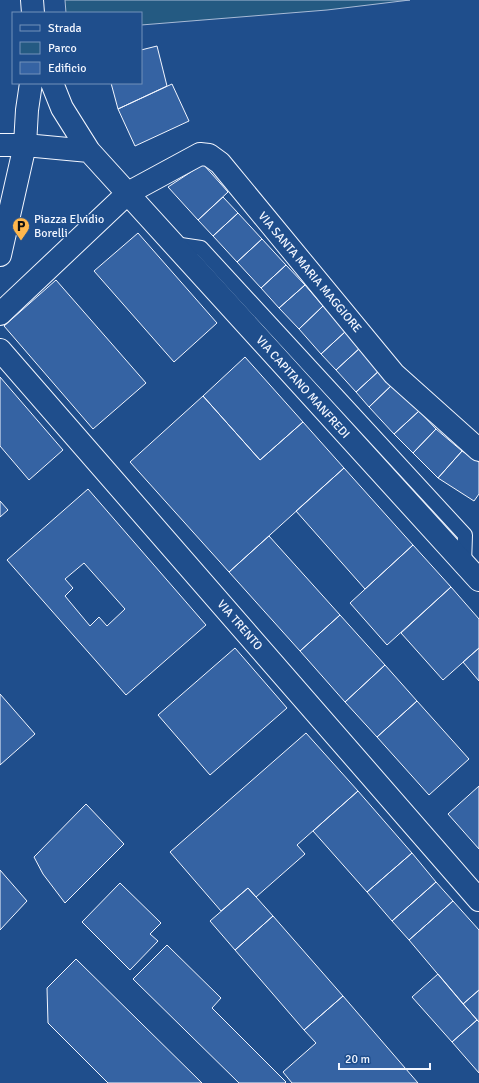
<svg xmlns="http://www.w3.org/2000/svg" width="479" height="1083" font-family="Signika,sans-serif">
<style>
.green{fill:#245a82;stroke:#a8bbd7}
.building{fill:#3563a3;stroke:#f2f6ff;fill-rule:evenodd}
.lines{fill:none;stroke-linecap:round;stroke-linejoin:round}
.lane-casing{stroke:#f2f6ff;stroke-width:16}
.street-casing{stroke:#f2f6ff;stroke-width:24}
.lane{stroke:#1f4e8c;stroke-width:14}
.street{stroke:#1f4e8c;stroke-width:22}
.labels{text-anchor:middle;stroke-width:3;stroke-linejoin:round;paint-order:stroke}
.poi-label{font-size:12px;fill:#f2f6ff;stroke:#1f4e8c;text-anchor:start}
.street-label{font-size:12px;fill:#f2f6ff;stroke:#1f4e8c}
</style>
<rect width="100%" height="100%" fill="#1f4e8c"/>
<path class="green" d="M 65,0 L 410,0 L 327,10 L 141,25 L 141,13 L 66,13 Z"/>
<path class="building" d="M 157,46 L 167,86 L 118,109 L 111,83 L 141,83 L 141,50 Z
M 172,84 L 189,121 L 135,146 L 118,109 Z
M 203,164 L 228,192 L 198,220 L 168,187 Z
M 223,197 L 238,213 L 213,236 L 198,220 Z
M 238,213 L 262,239 L 237,262 L 213,236 Z
M 138,233 L 217,323 L 174,362 L 94,271 Z
M 262,239 L 286,265 L 261,288 L 237,262 Z
M 286,265 L 305,285 L 279,308 L 261,288 Z
M 56,280 L 146,383 L 93,429 L 4,326 Z
M 305,285 L 323,306 L 299,329 L 279,308 Z
M 323,306 L 346,331 L 321,354 L 299,329 Z
M 346,331 L 361,347 L 336,370 L 321,354 Z
M 361,347 L 381,369 L 356,392 L 336,370 Z
M 245,357 L 303,422 L 260,460 L 203,396 Z
M 381,369 L 394,383 L 369,407 L 356,392 Z
M 0,377 L 63,450 L 29,480 L 0,446 Z
M 394,383 L 419,411 L 394,434 L 369,407 Z
M 203,396 L 260,460 L 303,422 L 344,468 L 229,572 L 130,462 Z
M 419,411 L 436,429 L 413,453 L 394,434 Z
M 436,429 L 462,451 L 438,478 L 413,453 Z
M 462,451 L 479,462 L 479,494 L 474,501 L 438,478 Z
M 344,468 L 413,545 L 365,589 L 296,511 Z
M 88,489 L 206,625 L 126,695 L 7,560 ZM 84,563 L 125,609 L 107,626 L 99,617 L 90,626 L 65,596 L 73,588 L 65,579 Z
M 0,501 L 8,510 L 0,517 Z
M 269,536 L 340,615 L 300,651 L 229,572 Z
M 413,545 L 451,587 L 387,645 L 350,603 Z
M 451,587 L 479,619 L 479,648 L 443,680 L 401,633 Z
M 340,615 L 385,665 L 345,702 L 300,651 Z
M 235,648 L 287,708 L 210,775 L 158,715 Z
M 479,648 L 479,681 L 463,662 Z
M 385,665 L 417,701 L 377,737 L 345,702 Z
M 0,694 L 35,734 L 0,765 Z
M 417,701 L 469,759 L 429,795 L 377,737 Z
M 306,733 L 358,791 L 297,845 L 305,854 L 256,897 L 248,888 L 221,911 L 170,852 Z
M 479,786 L 479,849 L 448,814 Z
M 358,791 L 412,853 L 367,892 L 313,831 Z
M 86,804 L 124,844 L 65,903 L 43,874 L 34,857 Z
M 412,853 L 436,882 L 392,921 L 367,892 Z
M 0,870 L 27,901 L 0,930 Z
M 436,882 L 453,901 L 409,940 L 392,921 Z
M 120,883 L 161,923 L 150,934 L 158,941 L 130,970 L 82,922 Z
M 248,888 L 273,916 L 235,950 L 210,921 Z
M 453,901 L 479,930 L 479,990 L 463,1004 L 409,940 Z
M 273,916 L 343,996 L 304,1030 L 235,950 Z
M 167,945 L 221,998 L 212,1008 L 286,1082 L 285,1083 L 239,1083 L 133,979 Z
M 76,959 L 202,1083 L 108,1083 L 48,1023 L 47,988 Z
M 438,974 L 477,1020 L 452,1042 L 412,997 Z
M 479,990 L 479,1022 L 463,1004 Z
M 343,996 L 418,1083 L 292,1083 L 283,1072 L 316,1043 L 304,1030 Z
M 477,1020 L 479,1022 L 479,1073 L 452,1042 Z"/>
<g class="lines">
<g class="lane-casing">
<path id="lane" d="M 174,244 L 201,248 L 465,535 L 464,564"/>
</g>
<g class="street-casing">
<path id="street" d="M 32,0 L 33,13
M 52,83 L 62,108 L 89,151 L 479,580
M 0,145 L 25,145 L 89,151
M 0,255 L 25,145 L 27,110 L 31,83
M 0,314 L 128,193 L 200,154 L 209,155 L 220,163 L 394,374 L 479,450
M 0,350 L 479,900"/>
</g>
<use href="#lane" class="lane"/>
<use href="#street" class="street"/>
</g>
<defs>
<g id="parking-pin" transform="scale(0.9)"><path d="M0 17L-7.5 6A9.5 9.5 0 1 1 7.5 6Z" fill="#ffb74d" stroke="#1f4e8c"/><path d="M-3.5-5.5H1a3.5 3.5 0 0 1 0 7H-1V5.5H-3.5ZM-1-3.4V-.6H.8a1.4 1.4 0 0 0 0-2.8Z" fill="#111"/></g>
</defs>
<g fill-rule="evenodd">
<use href="#parking-pin" x="21" y="226"/>
</g>
<g class="labels">
<g class="poi-label">
<text x="34" y="223">Piazza Elvidio<tspan x="34" dy="14">Borelli</tspan></text>
</g>
<g class="street-label">
<text transform="translate(310 272) rotate(50)" y="4">VIA SANTA MARIA MAGGIORE</text>
<text transform="translate(303 387) rotate(48)" y="4">VIA CAPITANO MANFREDI</text>
<text transform="translate(240 625) rotate(49)" y="4">VIA TRENTO</text>
</g>
</g>
<rect x="12" y="12" width="130" height="72" fill="#1f4e8c" stroke="#7391ba"/>
<rect x="20" y="25" width="20" height="6" fill="#1f4e8c" stroke="#7391ba"/>
<text x="48" y="32" font-size="12" fill="#f2f6ff">Strada</text>
<rect x="20" y="42" width="20" height="12" fill="#245a82" stroke="#7391ba"/>
<text x="48" y="52" font-size="12" fill="#f2f6ff">Parco</text>
<rect x="20" y="62" width="20" height="12" fill="#3563a3" stroke="#7391ba"/>
<text x="48" y="72" font-size="12" fill="#f2f6ff">Edificio</text>
<path d="M339 1063v6h91v-6" fill="none" stroke="#f2f6ff" stroke-width="2"/>
<text x="345" y="1063" font-size="12" fill="#f2f6ff" stroke="#1f4e8c" stroke-width="3" paint-order="stroke">20 m</text>
</svg>
